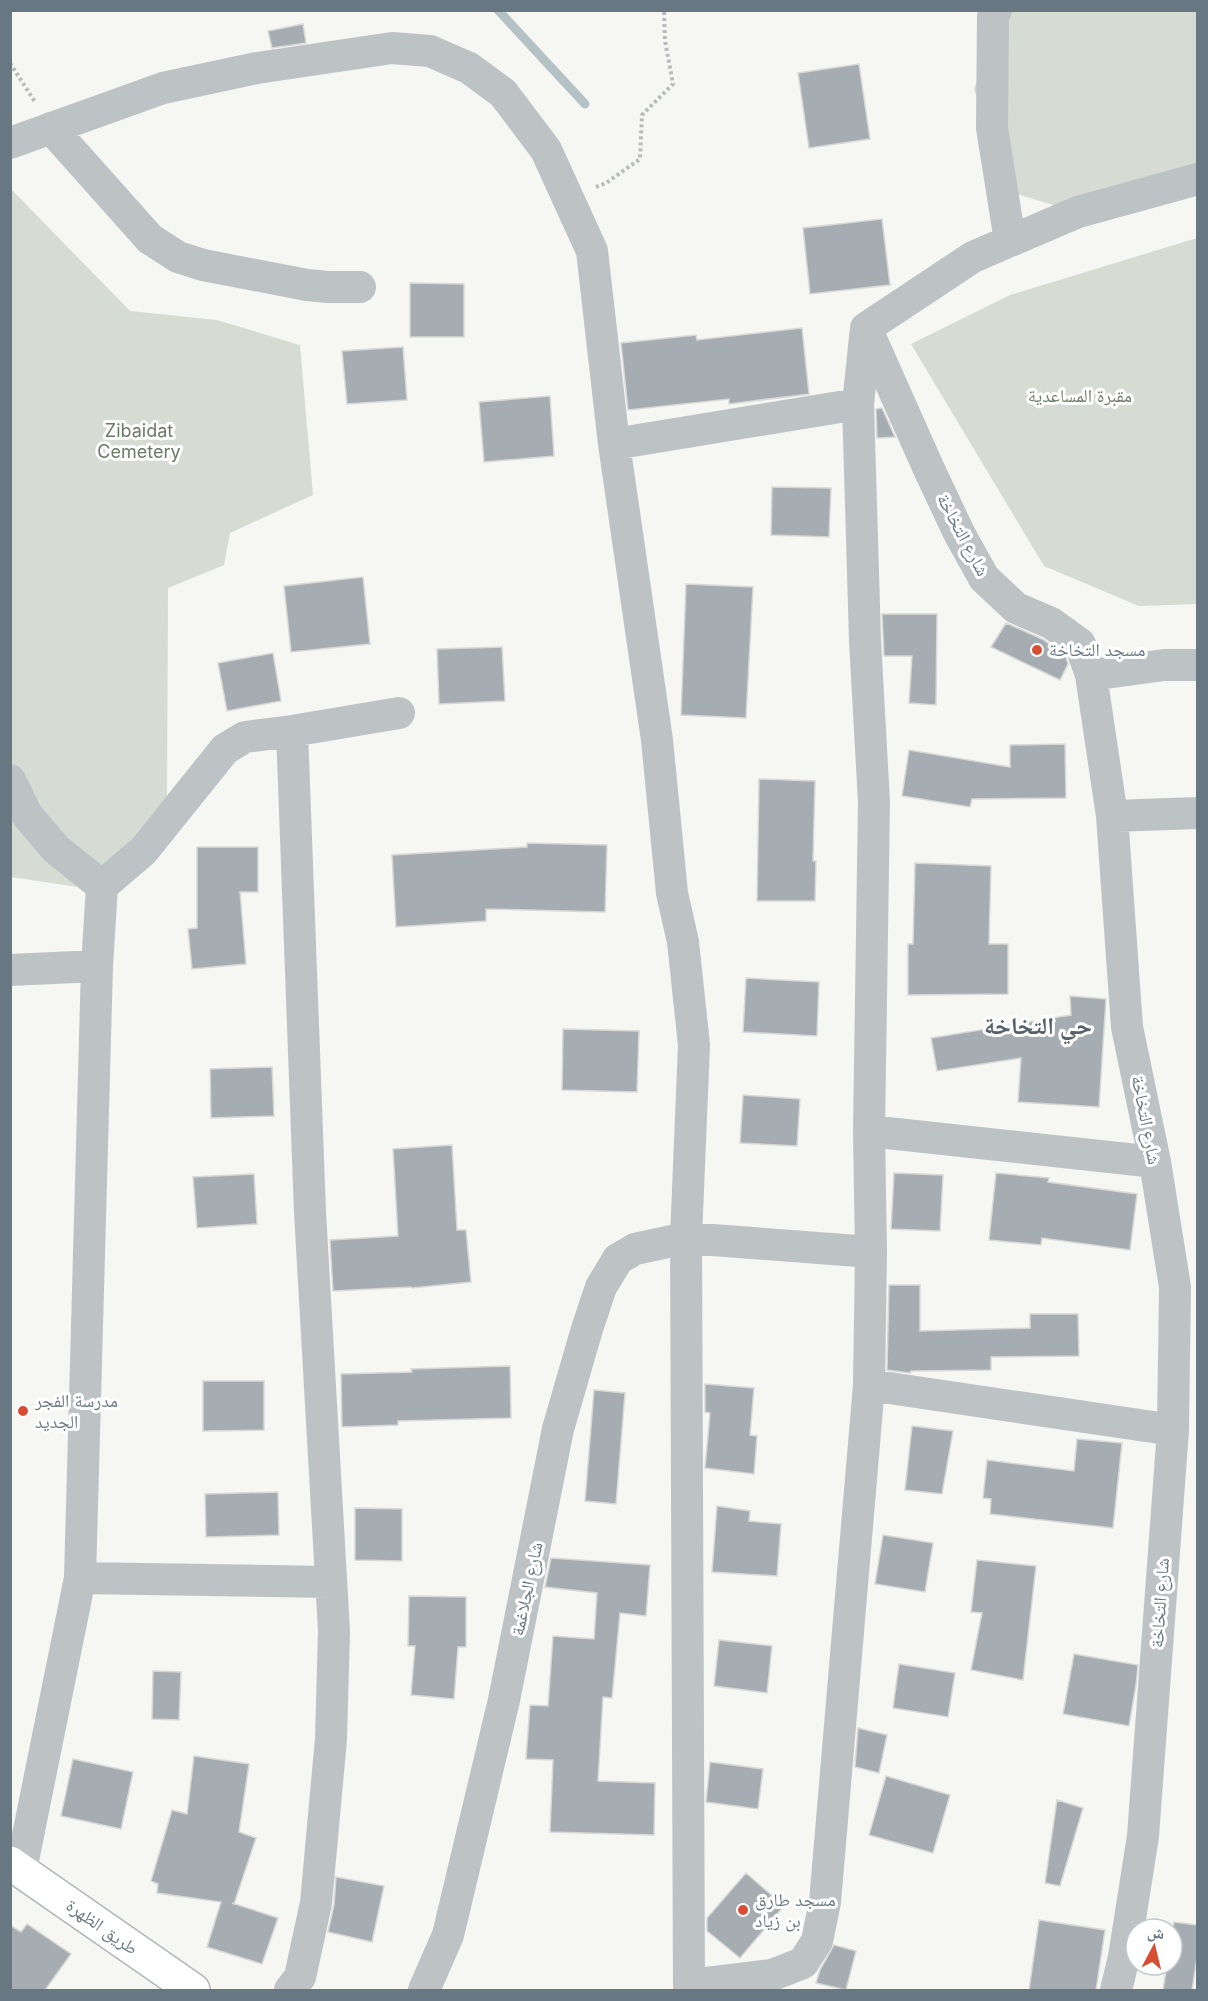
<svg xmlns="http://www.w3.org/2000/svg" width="1208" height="2001" font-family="Inter,'Noto Naskh Arabic',sans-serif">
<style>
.green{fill:#d6dbd3}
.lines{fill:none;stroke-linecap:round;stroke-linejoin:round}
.stream{stroke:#b5c2c5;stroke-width:9}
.building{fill:#a5adb2;stroke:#d8d8d6;stroke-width:1.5}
.primary-casing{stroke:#b1b6b9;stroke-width:36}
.path{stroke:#b8bbbd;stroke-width:4;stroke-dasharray:3 3;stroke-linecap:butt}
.minor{stroke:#bdc2c5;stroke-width:32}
.primary{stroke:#fff;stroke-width:33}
.poi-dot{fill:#d84e32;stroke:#fff;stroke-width:2}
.labels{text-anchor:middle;stroke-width:6;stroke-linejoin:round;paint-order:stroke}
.park-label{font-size:18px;fill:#6b7a66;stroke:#fff}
.street-label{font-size:18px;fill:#677882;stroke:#fff}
.poi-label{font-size:18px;fill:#677882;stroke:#fff;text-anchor:start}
.district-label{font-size:24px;font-weight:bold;fill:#556168;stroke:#fff}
</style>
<rect width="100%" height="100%" fill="#f6f6f3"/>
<path class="green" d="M 999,11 L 1197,11 L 1197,187 L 1092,217 L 1017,194 L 974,90 L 992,28 Z
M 10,188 L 130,311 L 217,320 L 300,345 L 313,495 L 230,533 L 224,565 L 168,588 L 167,796 L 91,889 L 11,877 Z
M 1197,238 L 1197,604 L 1139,606 L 1044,566 L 911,344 L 1010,295 Z"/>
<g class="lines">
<path class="stream" d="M 498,10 L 585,104"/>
</g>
<path class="building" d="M 303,24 L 306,43 L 272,48 L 268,31 Z
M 859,64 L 870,139 L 809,148 L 798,73 Z
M 882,219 L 890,285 L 810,294 L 803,228 Z
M 410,283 L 464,284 L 464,337 L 410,337 Z
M 802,328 L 809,394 L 729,404 L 729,399 L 628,410 L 621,343 L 696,335 L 697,340 Z
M 403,347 L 407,400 L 347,404 L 342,351 Z
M 550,396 L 554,456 L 484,462 L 479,402 Z
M 882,408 L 895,437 L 877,438 L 876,409 Z
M 772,487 L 831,488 L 829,537 L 771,535 Z
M 363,577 L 370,644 L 291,652 L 284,586 Z
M 686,584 L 753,587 L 746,718 L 681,715 Z
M 882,614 L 937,614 L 936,705 L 909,703 L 912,656 L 884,656 Z
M 1006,623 L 1042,639 L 1065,655 L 1068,664 L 1060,680 L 991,647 Z
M 502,647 L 505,701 L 439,704 L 437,649 Z
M 273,653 L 281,701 L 227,711 L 218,663 Z
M 1065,744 L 1066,798 L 972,799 L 970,807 L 902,796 L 909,750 L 1010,767 L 1010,745 Z
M 759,779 L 815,781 L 813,861 L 816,861 L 815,901 L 757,901 Z
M 527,843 L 607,845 L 605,912 L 486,909 L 486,921 L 396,927 L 392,855 L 527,847 Z
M 197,847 L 258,847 L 258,892 L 240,892 L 246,964 L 192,969 L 188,929 L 197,928 Z
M 915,863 L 991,866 L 989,944 L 1008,944 L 1008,994 L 908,995 L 908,944 L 913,944 Z
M 746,978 L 819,982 L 817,1036 L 743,1032 Z
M 1070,996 L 1106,999 L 1099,1107 L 1018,1102 L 1021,1058 L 937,1071 L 931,1038 L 1071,1015 Z
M 563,1029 L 639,1031 L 637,1092 L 562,1090 Z
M 272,1067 L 274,1116 L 211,1118 L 210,1069 Z
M 743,1095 L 800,1099 L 797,1146 L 740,1143 Z
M 452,1145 L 457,1230 L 466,1230 L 471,1282 L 412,1288 L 411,1287 L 333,1291 L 330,1240 L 398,1236 L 393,1149 Z
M 894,1173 L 943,1175 L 940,1231 L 891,1229 Z
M 996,1173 L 1049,1178 L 1048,1182 L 1137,1194 L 1130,1250 L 1042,1238 L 1041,1245 L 989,1240 Z
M 254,1174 L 257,1224 L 197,1228 L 193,1177 Z
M 889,1285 L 920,1285 L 920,1331 L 1030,1328 L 1030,1314 L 1078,1314 L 1079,1356 L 991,1357 L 991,1370 L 911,1371 L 910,1373 L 887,1370 Z
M 510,1366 L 511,1418 L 398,1421 L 398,1425 L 342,1427 L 341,1374 L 412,1372 L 411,1369 Z
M 203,1381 L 264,1381 L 264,1430 L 203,1431 Z
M 705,1384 L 754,1388 L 750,1435 L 757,1436 L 754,1474 L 705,1468 L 710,1413 L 705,1412 Z
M 594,1390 L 625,1393 L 616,1504 L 585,1501 Z
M 912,1426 L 953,1431 L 942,1494 L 905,1490 Z
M 1077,1439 L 1122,1443 L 1113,1528 L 990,1514 L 991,1499 L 983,1498 L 987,1460 L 1074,1471 Z
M 278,1492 L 279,1535 L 206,1537 L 205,1494 Z
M 717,1506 L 750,1511 L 749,1521 L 781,1524 L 777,1576 L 712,1572 Z
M 355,1508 L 402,1509 L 402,1561 L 355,1560 Z
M 883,1535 L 933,1543 L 925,1592 L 875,1584 Z
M 551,1558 L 650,1565 L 646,1616 L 620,1613 L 612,1698 L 603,1697 L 598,1781 L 655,1783 L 654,1835 L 550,1832 L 553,1760 L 526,1759 L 530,1705 L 548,1706 L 553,1636 L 594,1639 L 597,1593 L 545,1587 Z
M 977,1560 L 1036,1566 L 1023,1680 L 971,1670 L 982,1613 L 971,1612 Z
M 409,1596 L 466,1597 L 466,1647 L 458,1647 L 454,1699 L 411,1695 L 415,1646 L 408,1646 Z
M 719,1640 L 772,1646 L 767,1693 L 714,1686 Z
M 1074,1654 L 1138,1665 L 1136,1685 L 1129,1726 L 1063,1714 Z
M 899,1664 L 955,1673 L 948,1717 L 893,1708 Z
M 153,1671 L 181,1672 L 179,1720 L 152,1719 Z
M 858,1728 L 887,1735 L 879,1773 L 855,1767 Z
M 194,1756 L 249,1764 L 239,1832 L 256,1838 L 234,1904 L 232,1903 L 278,1918 L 262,1964 L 207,1947 L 221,1902 L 157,1893 L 158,1884 L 151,1881 L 172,1810 L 187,1814 Z
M 73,1759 L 133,1772 L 121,1829 L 61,1816 Z
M 710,1762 L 763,1769 L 758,1809 L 706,1802 Z
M 886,1776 L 950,1795 L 933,1853 L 869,1835 Z
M 1057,1800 L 1083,1808 L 1060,1886 L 1045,1883 Z
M 746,1873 L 784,1906 L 740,1958 L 707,1931 L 707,1918 Z
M 336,1877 L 384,1886 L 372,1942 L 328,1932 L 334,1905 Z
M 1039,1920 L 1105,1930 L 1096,1990 L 1029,1990 Z
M 1174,1922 L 1197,1925 L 1197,1957 L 1192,1990 L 1163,1990 L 1167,1965 L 1172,1965 L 1172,1935 Z
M 27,1924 L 71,1954 L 45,1990 L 10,1990 L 10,1925 L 21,1932 Z
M 834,1945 L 856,1951 L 846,1990 L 816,1983 L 820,1970 Z"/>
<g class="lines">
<g class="primary-casing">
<path id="primary" d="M 10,1863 L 193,1990"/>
</g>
<path class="path" d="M 10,63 L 35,102
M 596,187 L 606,183 L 640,159 L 642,115 L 673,84 L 665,41 L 664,10"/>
<path class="minor" d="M 996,10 L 993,17 L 992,128 L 1010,241
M 51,128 L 150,239 L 178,257 L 203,265 L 307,285 L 328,287 L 360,287
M 10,143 L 163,88 L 257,68 L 392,48 L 430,51 L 469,68 L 503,93 L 546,150 L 592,251 L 614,444 L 657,740 L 672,893 L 683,942 L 694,1045 L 686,1238 L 689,1990
M 867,330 L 928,467 L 959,533 L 984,578 L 1016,608 L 1051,623 L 1080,644 L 1091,675 L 1112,816 L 1127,1027 L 1155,1162 L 1175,1287 L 1173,1430 L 1143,1836 L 1124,1957 L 1116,1990
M 614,444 L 858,404
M 1091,675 L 1164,665 L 1198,665
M 10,780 L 27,815 L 56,849 L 102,886 L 97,966 L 80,1578 L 21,1870
M 1112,816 L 1198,813
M 102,886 L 143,851 L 225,749 L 245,737 L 292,731 L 399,713
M 10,970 L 97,966
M 869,1131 L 1155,1162
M 869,1385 L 1173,1430
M 80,1578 L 331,1582
M 690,1985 L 772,1975 L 803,1963 L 817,1941 L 825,1902 L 869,1385 L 871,1252 L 869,1131 L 874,802 L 865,640 L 858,404 L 866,328 L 973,257 L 1078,212 L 1198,179
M 290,1990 L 300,1977 L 316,1903 L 331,1739 L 334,1631 L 310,1212 L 292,731
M 424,1990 L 448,1935 L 504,1700 L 558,1429 L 587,1329 L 601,1287 L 618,1259 L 635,1249 L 686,1238 L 871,1252"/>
<use href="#primary" class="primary"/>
</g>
<g class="poi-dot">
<circle cx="1037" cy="650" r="6"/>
<circle cx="23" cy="1411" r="6"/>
<circle cx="743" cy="1910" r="6"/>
</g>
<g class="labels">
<g class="park-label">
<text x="1080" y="402">مقبرة المساعدية</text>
<text x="139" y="437">Zibaidat<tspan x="139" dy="21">Cemetery</tspan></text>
</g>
<g class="street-label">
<text transform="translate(963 535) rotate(62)" y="6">شارع التخاخة</text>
<text transform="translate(1146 1120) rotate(79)" y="6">شارع التخاخة</text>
<text transform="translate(527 1589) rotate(-78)" y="6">شارع الجلاغمة</text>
<text transform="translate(1160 1603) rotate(-86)" y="6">شارع التخاخة</text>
<text transform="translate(102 1927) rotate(35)" y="6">طريق الظهرة</text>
</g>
<g class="poi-label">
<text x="1049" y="656">مسجد التخاخة</text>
<text x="35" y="1407">مدرسة الفجر<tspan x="35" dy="21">الجديد</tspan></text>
<text x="755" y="1906">مسجد طارق<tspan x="755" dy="21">بن زياد</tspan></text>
</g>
<g class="district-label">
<text x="1038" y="1034">حي التخاخة</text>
</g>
</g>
<rect width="1208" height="2001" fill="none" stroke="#677882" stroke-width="24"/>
<g transform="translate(1154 1947) rotate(7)"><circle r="28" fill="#ffffff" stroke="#c2c9cd" stroke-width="1.5"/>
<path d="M0-4.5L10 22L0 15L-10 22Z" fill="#d84e32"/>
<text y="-9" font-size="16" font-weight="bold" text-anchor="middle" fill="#677882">ش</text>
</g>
</svg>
